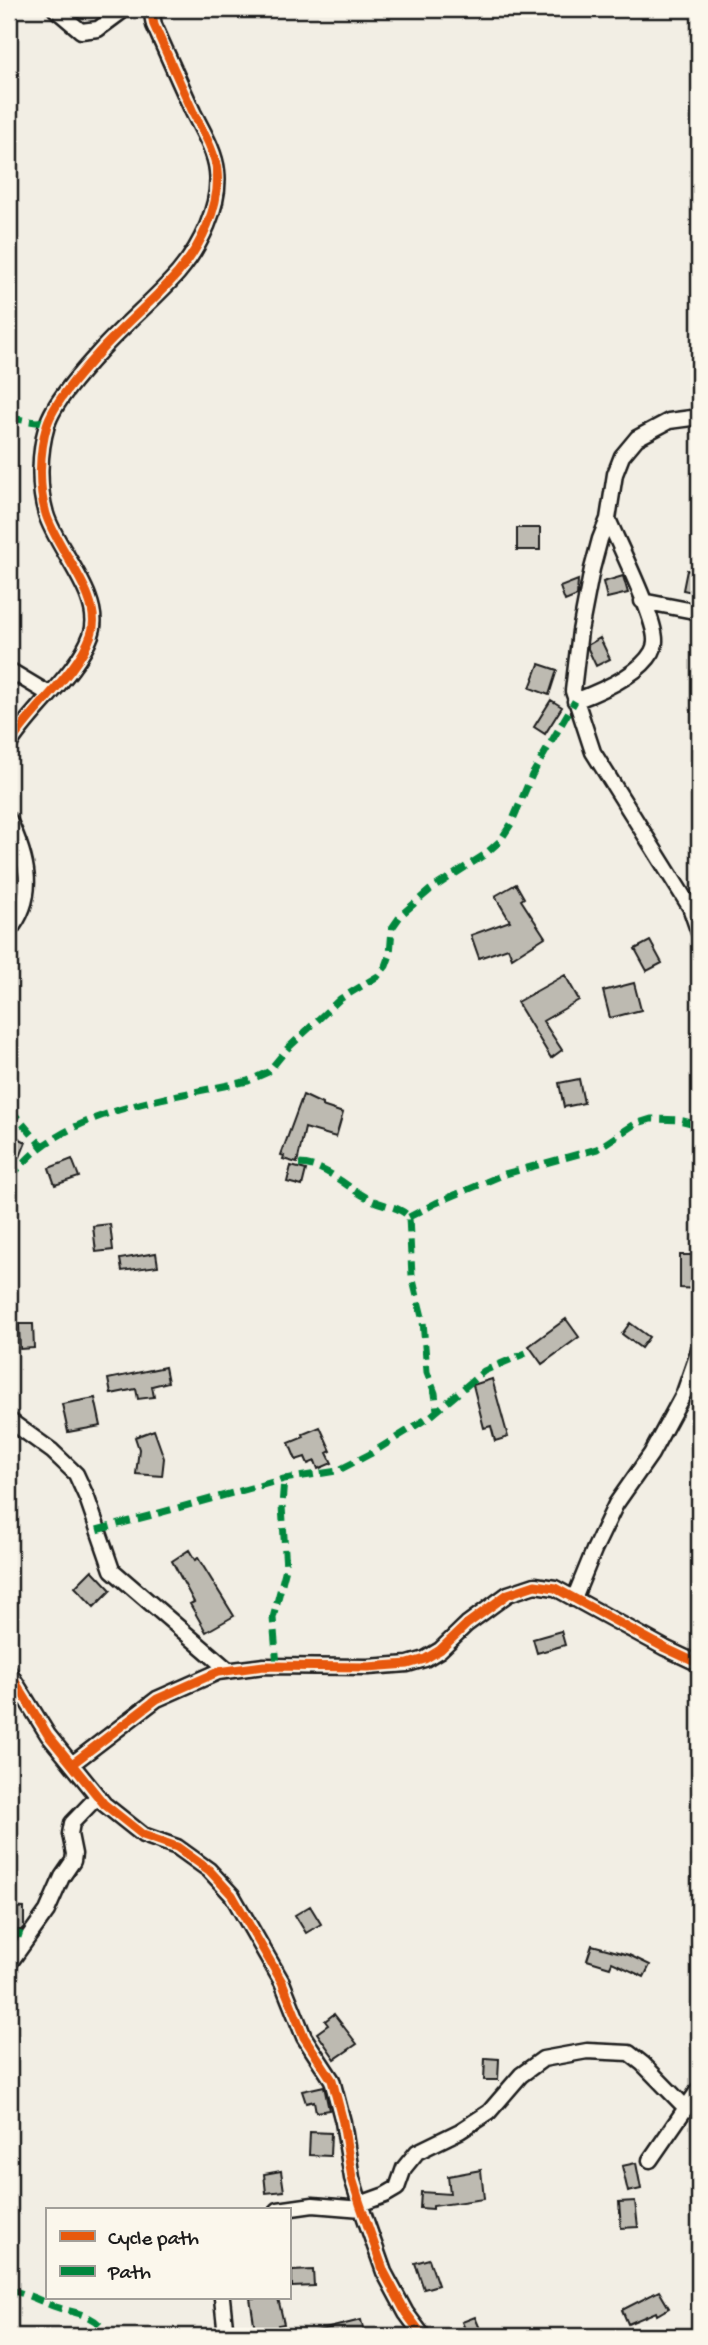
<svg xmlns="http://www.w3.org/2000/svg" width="708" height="2345" font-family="'Gochi Hand',sans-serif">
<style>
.building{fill:#bdbab1;stroke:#1c1c1c;stroke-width:2}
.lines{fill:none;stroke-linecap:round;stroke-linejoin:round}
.street-casing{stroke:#1c1c1c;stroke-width:19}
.street{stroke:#fbf7ec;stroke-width:14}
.quiet{stroke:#00873e;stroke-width:7;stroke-dasharray:14 7;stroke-linecap:butt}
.cycleway-casing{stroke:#fbf7ec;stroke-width:13}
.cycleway{stroke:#e8590c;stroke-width:9}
</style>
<rect width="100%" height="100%" fill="#f2eee4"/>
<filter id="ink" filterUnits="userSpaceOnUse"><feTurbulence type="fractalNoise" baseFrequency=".0143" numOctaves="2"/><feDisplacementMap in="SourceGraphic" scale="14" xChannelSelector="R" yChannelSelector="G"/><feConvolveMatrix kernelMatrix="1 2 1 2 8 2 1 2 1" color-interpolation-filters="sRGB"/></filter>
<g filter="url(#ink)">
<path class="building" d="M 517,528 L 540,528 L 540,550 L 517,550 Z
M 687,570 L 699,573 L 697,593 L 683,590 Z
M 623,576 L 628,593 L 607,598 L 603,582 Z
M 578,580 L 577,596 L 565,601 L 560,587 Z
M 600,638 L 610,659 L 596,666 L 588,649 L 588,645 Z
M 539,664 L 557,670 L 549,695 L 530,688 Z
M 551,700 L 562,707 L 545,734 L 534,727 Z
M 516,884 L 524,898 L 521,900 L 545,937 L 512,958 L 508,948 L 479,958 L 471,935 L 510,921 L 495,896 Z
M 650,941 L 662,963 L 647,971 L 635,949 Z
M 565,975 L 579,1000 L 543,1021 L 562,1050 L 551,1058 L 517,1002 Z
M 634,983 L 641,1010 L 610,1018 L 603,991 Z
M 579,1079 L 584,1103 L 564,1107 L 559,1083 Z
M 303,1095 L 322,1104 L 322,1106 L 343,1113 L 336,1137 L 305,1128 L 297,1163 L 283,1159 L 284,1156 L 281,1155 Z
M 9,1133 L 26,1142 L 20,1157 L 9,1151 Z
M 72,1159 L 79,1177 L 55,1185 L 49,1168 Z
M 291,1166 L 306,1170 L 302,1186 L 287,1182 Z
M 110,1224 L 113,1250 L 96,1252 L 93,1226 Z
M 156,1253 L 158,1266 L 122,1271 L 120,1259 Z
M 680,1255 L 699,1255 L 699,1289 L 680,1288 Z
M 566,1319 L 579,1337 L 542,1364 L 529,1346 Z
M 630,1323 L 649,1337 L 641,1348 L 622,1334 Z
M 19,1324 L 33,1324 L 34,1348 L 20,1349 Z
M 165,1367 L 168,1382 L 152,1386 L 154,1397 L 138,1399 L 136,1389 L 111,1394 L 108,1379 Z
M 492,1379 L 508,1437 L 495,1441 L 491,1426 L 484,1428 L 473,1385 Z
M 95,1398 L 101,1426 L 68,1432 L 62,1404 Z
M 320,1427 L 331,1451 L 327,1453 L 332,1463 L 318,1469 L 315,1461 L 308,1464 L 305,1457 L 296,1460 L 289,1443 L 304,1437 L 303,1434 Z
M 154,1430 L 164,1458 L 162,1476 L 136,1474 L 139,1449 L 135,1437 Z
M 189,1550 L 195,1560 L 198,1558 L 234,1616 L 206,1632 L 190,1604 L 194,1602 L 172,1561 Z
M 92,1570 L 111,1590 L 94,1607 L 75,1587 Z
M 561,1631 L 565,1645 L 537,1653 L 533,1639 Z
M 310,1906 L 321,1924 L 306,1933 L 295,1915 Z
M 11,1907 L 24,1908 L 24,1927 L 21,1930 L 9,1930 Z
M 592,1945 L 629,1955 L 650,1965 L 644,1977 L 612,1962 L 610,1967 L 587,1960 Z
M 334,2014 L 357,2044 L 335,2059 L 317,2033 L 328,2025 L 325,2021 Z
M 485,2058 L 499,2059 L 498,2080 L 484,2080 Z
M 324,2086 L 329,2110 L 316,2112 L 314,2101 L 306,2103 L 302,2091 Z
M 310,2132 L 331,2133 L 330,2156 L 309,2155 Z
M 636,2163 L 641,2189 L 628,2192 L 622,2166 Z
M 481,2170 L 484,2199 L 433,2206 L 433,2209 L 420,2208 L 421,2192 L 450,2194 L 448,2176 Z
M 281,2171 L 284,2191 L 266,2193 L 264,2174 Z
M 635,2201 L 638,2227 L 621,2228 L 619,2202 Z
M 429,2259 L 438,2285 L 424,2289 L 415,2263 Z
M 313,2270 L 314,2286 L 292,2287 L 292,2271 Z
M 659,2291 L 669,2308 L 657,2315 L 656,2312 L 628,2324 L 622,2310 Z
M 250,2298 L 278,2298 L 284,2324 L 278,2325 L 281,2336 L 256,2336 Z
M 475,2317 L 483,2336 L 468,2336 L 462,2322 Z
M 361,2320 L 365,2336 L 314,2336 L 313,2332 Z"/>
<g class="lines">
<g class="street-casing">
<path id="street" d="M 55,9 L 81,31 L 98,29 L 125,9
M 699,417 L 669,421 L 637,438 L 622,456 L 615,474 L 608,519 L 600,539 L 592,569 L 580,631 L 573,691 L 593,752 L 690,907 L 699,933
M 642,601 L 699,612
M 9,670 L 49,694
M 575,701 C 599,692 639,675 652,652 C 654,648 655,645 655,641 C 656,619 618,543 608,519
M 9,745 C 31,709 77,674 91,635 C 105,599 56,549 46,514 C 38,487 39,452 47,425 C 54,401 86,367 103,348 C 127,322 155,299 178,273 C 200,247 221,206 217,171 C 215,151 202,130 193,112 C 180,83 167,54 154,25 L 151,9
M 9,820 C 27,857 38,896 9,931
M 9,1420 L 52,1451 L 76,1474 L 87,1498 L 112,1570 L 227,1669
M 574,1599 L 594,1550 L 616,1504 L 651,1454 L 684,1393 L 699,1350
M 9,1672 L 48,1735 L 104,1804 L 143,1835 L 177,1847 L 209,1870 L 232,1895 L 282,1982 L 304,2037 L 332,2080 L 343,2122 L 352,2178 L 360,2204 L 384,2272 L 406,2313 L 423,2336
M 72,1764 L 157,1699 L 218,1672 L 264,1666 L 368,1667 L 408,1664 L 425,1659 L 440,1650 L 467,1624 L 508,1594 L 535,1585 L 555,1588 L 665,1648 L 699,1664
M 9,1964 L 47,1911 L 62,1877 L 73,1861 L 74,1854 L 70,1834 L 72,1823 L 98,1796
M 650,2160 L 699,2089
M 360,2204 L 385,2195 L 397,2188 L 404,2168 L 417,2152 L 460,2131 L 489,2112 L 521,2075 L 543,2059 L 587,2051 L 629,2053 L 643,2064 L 686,2108
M 278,2210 L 313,2205 L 362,2209
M 222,2298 L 226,2336"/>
</g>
<use href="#street" class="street"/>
<path class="quiet" d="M 9,418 L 36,422 L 48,421
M 9,1108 L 42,1146
M 299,1164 C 328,1164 349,1191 374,1201 C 385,1206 401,1207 409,1217 L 412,1276 L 423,1321 L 427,1372 L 435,1393 L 437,1411
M 9,1178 C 20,1167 31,1154 44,1145 C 103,1104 180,1096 248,1081 L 268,1072 L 287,1049 L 340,999 L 378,976 L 386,966 L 390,955 L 392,928 L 401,915 L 430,890 L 484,855 L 500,841 L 511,824 L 532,775 L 575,701
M 409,1217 L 436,1203 L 505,1174 L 597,1149 L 635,1124 L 651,1119 L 679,1120 L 699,1125
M 97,1530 L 284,1479 L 337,1471 L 370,1454 L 431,1416 L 484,1371 L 526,1353
M 277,1666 L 273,1618 L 286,1568 L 282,1506 L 284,1479
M 9,1931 L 28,1937
M 9,2290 C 26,2293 40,2301 56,2307 C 77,2314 97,2314 107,2336"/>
<g class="cycleway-casing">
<path id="cycleway" d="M 9,745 C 31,709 77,674 91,635 C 105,599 56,549 46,514 C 38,487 39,452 47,425 C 54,401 86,367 103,348 C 127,322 155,299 178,273 C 200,247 221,206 217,171 C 215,151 202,130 193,112 C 180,83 167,54 154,25 L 151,9
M 9,1672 L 48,1735 L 104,1804 L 143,1835 L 177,1847 L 209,1870 L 232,1895 L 282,1982 L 304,2037 L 332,2080 L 343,2122 L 352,2178 L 360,2204 L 384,2272 L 406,2313 L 423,2336
M 72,1764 L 157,1699 L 218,1672 L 264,1666 L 368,1667 L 408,1664 L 425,1659 L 440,1650 L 467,1624 L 508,1594 L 535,1585 L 555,1588 L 665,1648 L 699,1664"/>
</g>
<use href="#cycleway" class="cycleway"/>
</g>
</g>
<rect width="708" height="2345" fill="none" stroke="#fbf7ec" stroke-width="35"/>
<rect x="18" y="18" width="673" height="2310" fill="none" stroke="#1c1c1c" stroke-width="2.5" filter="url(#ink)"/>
<rect x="46" y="2208" width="245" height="91" fill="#fbf7ec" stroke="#a29f99" stroke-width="2"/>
<rect x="60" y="2231" width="35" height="10" fill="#e8590c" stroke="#a29f99" stroke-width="2"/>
<text x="108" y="2244" font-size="21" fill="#1c1c1c">Cycle path</text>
<rect x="60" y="2266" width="35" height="10" fill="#00873e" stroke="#a29f99" stroke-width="2"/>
<text x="108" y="2278" font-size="21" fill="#1c1c1c">Path</text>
</svg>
